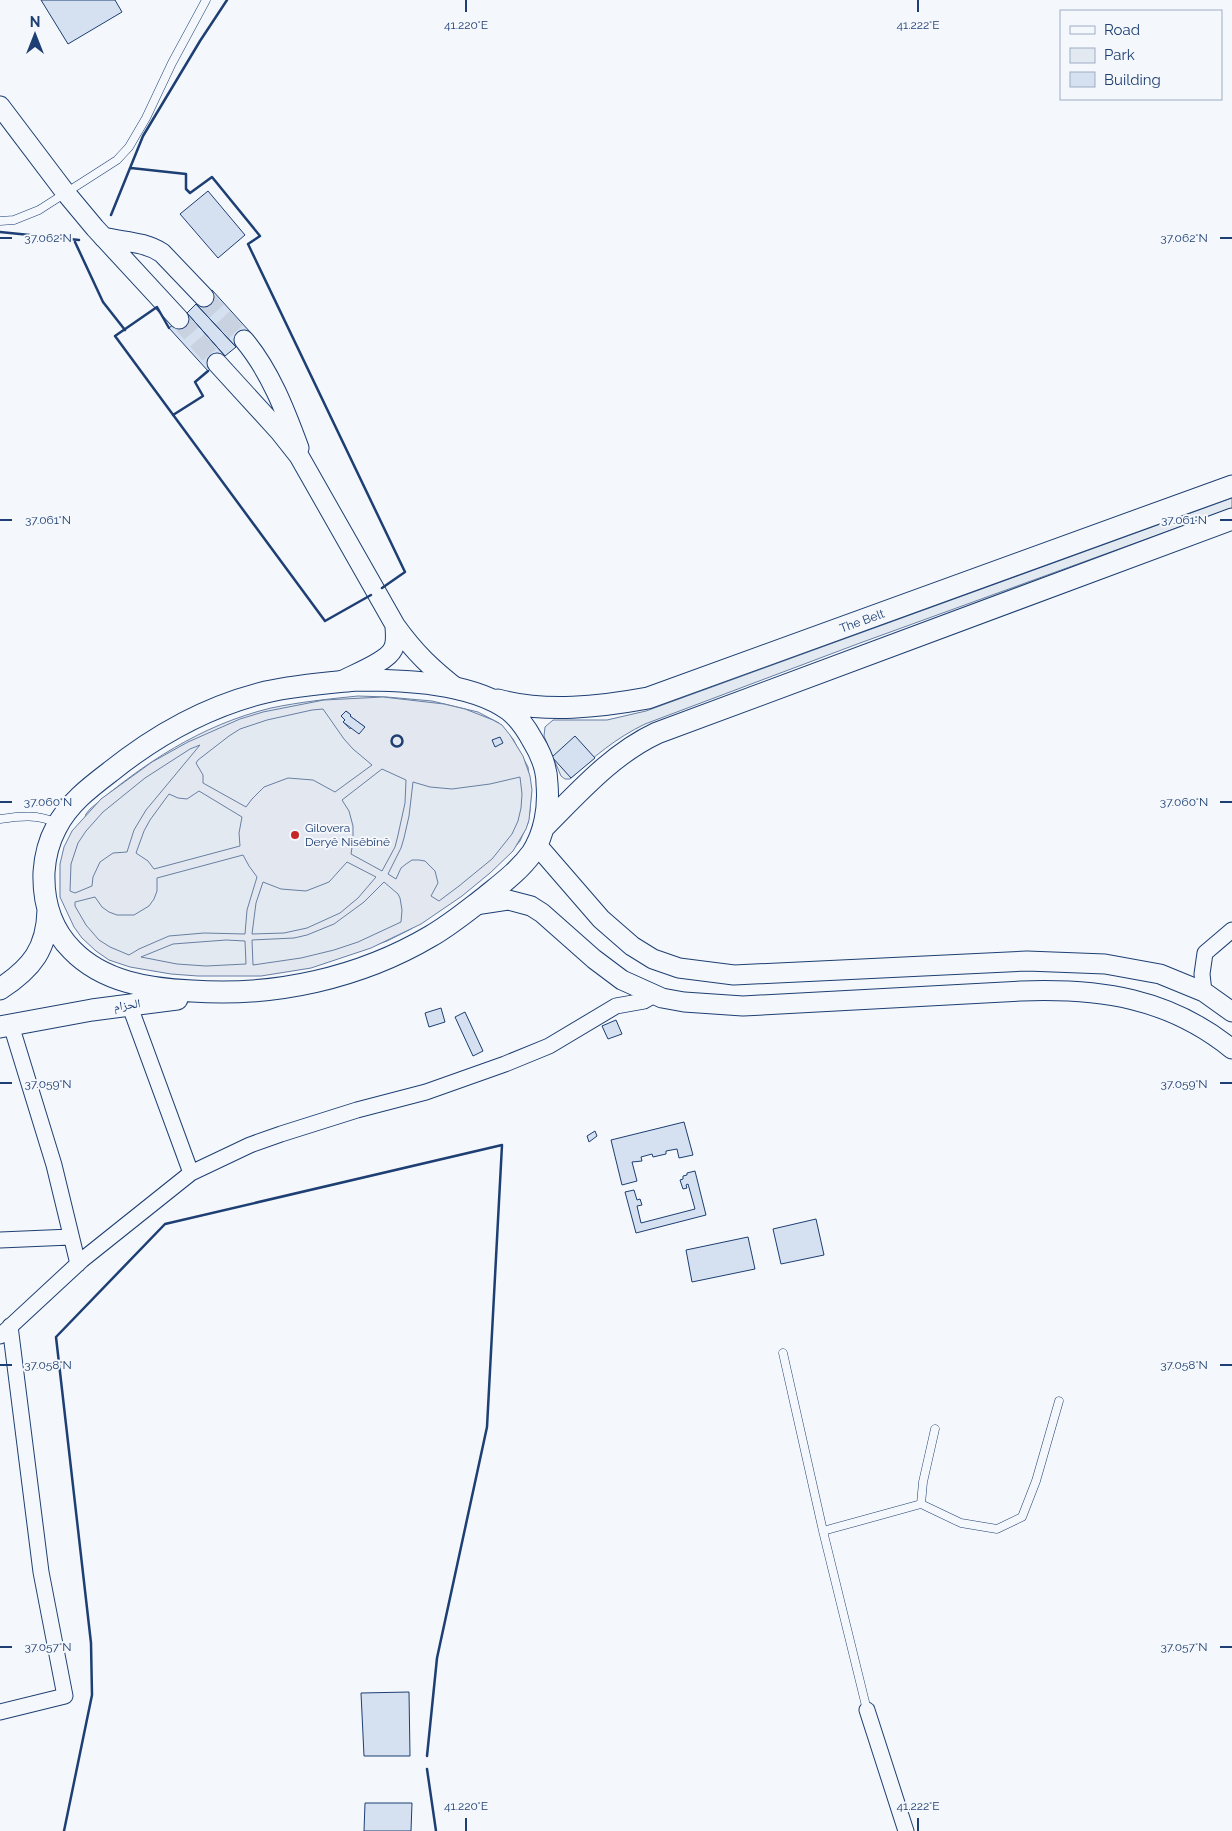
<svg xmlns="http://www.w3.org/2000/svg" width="1232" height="1831" font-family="Raleway,'Noto Naskh Arabic',sans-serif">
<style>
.green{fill:#e3e9f0;stroke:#687fa3}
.parking{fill:#e3e8f0;stroke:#687fa3;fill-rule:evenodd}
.building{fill:#d5e0f0;stroke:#1d3f73}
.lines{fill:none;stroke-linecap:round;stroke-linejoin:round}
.tertiary-tunnel{stroke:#c9d2e0;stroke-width:19;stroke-dasharray:19 9;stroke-linecap:butt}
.service-casing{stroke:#1d3f73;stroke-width:9}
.minor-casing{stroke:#1d3f73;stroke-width:17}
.tertiary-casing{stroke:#1d3f73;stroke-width:21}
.secondary-casing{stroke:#1d3f73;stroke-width:23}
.service{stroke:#f4f7fb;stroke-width:8}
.minor{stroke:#f4f7fb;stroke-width:15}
.tertiary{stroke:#f4f7fb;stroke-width:19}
.secondary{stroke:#f4f7fb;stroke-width:21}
.wall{stroke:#1d3f73;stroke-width:2.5}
.ticks{fill:none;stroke:#1d3f73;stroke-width:2}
.poi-dot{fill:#c62828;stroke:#f4f7fb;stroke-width:2}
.labels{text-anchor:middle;stroke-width:4;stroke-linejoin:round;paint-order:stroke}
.street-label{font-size:12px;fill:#1d3f73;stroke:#f4f7fb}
.poi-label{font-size:12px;fill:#1d3f73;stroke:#f4f7fb;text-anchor:start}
.ticks-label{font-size:12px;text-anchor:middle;fill:#1d3f73;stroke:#f4f7fb;stroke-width:4;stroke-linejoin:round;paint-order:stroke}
</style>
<rect width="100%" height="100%" fill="#f4f7fb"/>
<path class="green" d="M 1232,498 L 1232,508 L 860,643 L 645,724 C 616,738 593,757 570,779 L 565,779 L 561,776 L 544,736 L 545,727 L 553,720 L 607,720 L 646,711 Z
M 358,696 L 387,697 L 432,701 L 478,712 L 499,723 L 513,739 L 528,767 L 531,795 L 530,811 L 528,823 L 520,841 L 516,846 L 411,929 L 387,941 L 329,961 L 155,971 L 105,956 L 61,895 L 86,814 L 90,809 C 144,763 201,725 271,708 C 300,702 328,699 358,696 Z"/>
<path class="parking" d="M 383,697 L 444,704 L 465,709 L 493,720 L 502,725 L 510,735 L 523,756 L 530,776 L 532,790 L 529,820 L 526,829 L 513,851 L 490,873 L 462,896 L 421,924 L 371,948 L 311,968 L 261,976 L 198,976 L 171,974 L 130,967 L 109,960 L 96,951 L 82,938 L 74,927 L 60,897 L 60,864 L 64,847 L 72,831 L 101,799 L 152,762 L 188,742 L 240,719 L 263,712 L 324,700 ZM 323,709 L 344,739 L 353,749 L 372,765 L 335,792 L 313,780 L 288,778 L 264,787 L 252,799 L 246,807 L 203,783 L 203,775 L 196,763 L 198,760 L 229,736 L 240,729 L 267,720 L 312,710 ZM 346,711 L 351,715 L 350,716 L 365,727 L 352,727 L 350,729 L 344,723 L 345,720 L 341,716 ZM 200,745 L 146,810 L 134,830 L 127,852 L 113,853 L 100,862 L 93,877 L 92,886 L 75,893 L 70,891 L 71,864 L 78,843 L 86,831 L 103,812 L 145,778 L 190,749 ZM 382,769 L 406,780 L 405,803 L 398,835 L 395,847 L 382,871 L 351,854 L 353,841 L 353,826 L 349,811 L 342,800 ZM 520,777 L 522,794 L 521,808 L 518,821 L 512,834 L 492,859 L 459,886 L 439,901 L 431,896 L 438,883 L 435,871 L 425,861 L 419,860 L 412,860 L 406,864 L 401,868 L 396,879 L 388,874 L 401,848 L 404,838 L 409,816 L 413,782 L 430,787 L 452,789 L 490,784 ZM 199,791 L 242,817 L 239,833 L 240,846 L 154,869 L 148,861 L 136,853 L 144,831 L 150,820 L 169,794 L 178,798 L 187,799 ZM 243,855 L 249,866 L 257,877 L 247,910 L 245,934 L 204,933 L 169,936 L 139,949 L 129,955 L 110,947 L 99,940 L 86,925 L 75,906 L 75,902 L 95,897 L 102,907 L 109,912 L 117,915 L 134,915 L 149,906 L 154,899 L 157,891 L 157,878 ZM 347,862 L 376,877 L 358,898 L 340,913 L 307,928 L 284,933 L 252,934 L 256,903 L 263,882 L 281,889 L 306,891 L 329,882 ZM 384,882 L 398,894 L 400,898 L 402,910 L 401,922 L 358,942 L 334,950 L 301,958 L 253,965 L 252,940 L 294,938 L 307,935 L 334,924 L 364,902 ZM 226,940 L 245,941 L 246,964 L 206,966 L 177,964 L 141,957 L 173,944 Z"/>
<path class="building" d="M 41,0 L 115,0 L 122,12 L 68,44 Z
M 208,191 L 245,235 L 218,258 L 180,214 Z
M 212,290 L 251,333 L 236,347 L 196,304 Z
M 196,304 L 236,347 L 225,356 L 187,313 Z
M 187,313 L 225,356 L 208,371 L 169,328 Z
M 346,711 L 351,715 L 350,716 L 365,727 L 359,734 L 343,722 L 345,720 L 341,716 Z
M 575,736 L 595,758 L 571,778 L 552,757 Z
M 500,737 L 503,743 L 495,747 L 492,740 Z
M 441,1008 L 445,1022 L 429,1027 L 425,1013 Z
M 465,1012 L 483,1051 L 473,1056 L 455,1017 Z
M 616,1020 L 622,1034 L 608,1039 L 602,1026 Z
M 684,1122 L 693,1155 L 679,1158 L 677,1149 L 666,1151 L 666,1154 L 653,1157 L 652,1154 L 641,1157 L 642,1161 L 632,1162 L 637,1181 L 622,1185 L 611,1140 Z
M 595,1131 L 597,1136 L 589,1142 L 587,1136 Z
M 695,1171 L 706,1215 L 636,1233 L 625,1192 L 634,1190 L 637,1200 L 640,1199 L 642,1205 L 637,1206 L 641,1223 L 695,1209 L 688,1184 L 686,1185 L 687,1188 L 683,1189 L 680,1180 L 683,1179 L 683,1176 L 687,1175 L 687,1173 Z
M 816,1219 L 824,1255 L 781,1264 L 773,1229 Z
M 748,1237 L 755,1269 L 692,1282 L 686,1250 Z
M 409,1692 L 410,1756 L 364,1756 L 361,1693 Z
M 365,1803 L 412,1803 L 411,1831 L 364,1831 Z"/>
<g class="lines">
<path class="tertiary-tunnel" d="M 204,297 L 244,340
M 179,319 L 217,363"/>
<g class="service-casing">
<path id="service" d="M 0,221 L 14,220 L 39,210 L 117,160 L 129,147 L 146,118 L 172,63 L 206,0
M 0,819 C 20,816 38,814 57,823
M 783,1353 L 823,1531 L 867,1710
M 935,1429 L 923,1482 L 921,1504 L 961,1523 L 997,1529 L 1022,1517 L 1036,1481 L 1059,1401
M 823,1531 L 921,1504"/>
</g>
<g class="minor-casing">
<path id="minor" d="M 1204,992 L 1202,974 L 1205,953 L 1232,930
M 129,1004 L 191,1173
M 11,1025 L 54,1165 L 78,1264
M 0,1240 L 71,1237
M 0,1336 L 82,1260 L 191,1173 L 250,1145 L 281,1134 L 357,1110 L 426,1092 L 505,1064 L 549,1046 L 616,1006 L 644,1001 L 654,995
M 867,1710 L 906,1831
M 0,1712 L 65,1696 L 41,1572 L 10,1326"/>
</g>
<g class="tertiary-casing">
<path id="tertiary" d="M 0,106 L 65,192 L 95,228 L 179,319
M 103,237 C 123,242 144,241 162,253 L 204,297
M 244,340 C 270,371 285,410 299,448
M 217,363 L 280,432 L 299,456 L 395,625 C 415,653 432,669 459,690
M 341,681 C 354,674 387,662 393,649 C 397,642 395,633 395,625
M 536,844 L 601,919 L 632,946 L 653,959 L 679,968 L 734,975 L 1027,961 L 1105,964 L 1160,974 L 1204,992 L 1232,1012
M 475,905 L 508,900 L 531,906 L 542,913 L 594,959 L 622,980 L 662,998 L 684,1002 L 743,1006 L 1021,991 C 1100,988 1169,998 1232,1049"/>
</g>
<g class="secondary-casing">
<path id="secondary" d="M 357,680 C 402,680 471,682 509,710 C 519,718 527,730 533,741 C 541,754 547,768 547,784 C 549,807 545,833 532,853 C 519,871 501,884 484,898 C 467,911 450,925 431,936 C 360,978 274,997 192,991 C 149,989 103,982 72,950 C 51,929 43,901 44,872 C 45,857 49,841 56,828 C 68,804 89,788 110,772 C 156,735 208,706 266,692 C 296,685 326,683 357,680 Z
M 498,700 C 546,713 599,707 648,698 L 1232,486
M 543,828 C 578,793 612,754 657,733 L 1232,519
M 0,989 C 32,968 47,949 48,910
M 0,1027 L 92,1010 L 177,999"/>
</g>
<use href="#service" class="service"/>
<use href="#minor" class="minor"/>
<use href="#tertiary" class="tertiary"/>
<use href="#secondary" class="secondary"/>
<path class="wall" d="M 131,168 L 186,174 L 186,189 L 190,193 L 212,177 L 260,236 L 248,244 L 405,572 L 382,588
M 111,215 L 143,136 L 200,41 L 227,0
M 0,232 L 79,240
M 75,242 L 103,302 L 125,330
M 169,328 L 157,307 L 115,336 L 325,621 L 371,595
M 173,415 L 203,396 L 195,382 L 208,371
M391.5 741a5.5 5.5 0 1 1 11 0a5.5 5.5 0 1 1-11 0Z
M 427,1769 L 436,1831
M 64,1831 L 92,1695 L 91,1643 L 56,1337 L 165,1224 L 502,1145 L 487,1427 L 437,1658 L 427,1756"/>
</g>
<path class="ticks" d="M 466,0 L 466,12M 918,0 L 918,12M 0,238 L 12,238M 1220,238 L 1232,238M 0,520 L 12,520M 1220,520 L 1232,520M 0,802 L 12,802M 1220,802 L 1232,802M 0,1083 L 12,1083M 1220,1083 L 1232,1083M 0,1365 L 12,1365M 1220,1365 L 1232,1365M 0,1647 L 12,1647M 1220,1647 L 1232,1647M 466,1818 L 466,1831M 918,1818 L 918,1831"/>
<circle class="poi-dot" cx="295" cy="835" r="5"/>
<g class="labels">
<g class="street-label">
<text transform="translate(862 621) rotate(-20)" y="4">The Belt</text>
<text transform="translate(127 1005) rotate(-8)" y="4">الحزام</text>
</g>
<g class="poi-label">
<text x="305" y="832">Gilovera<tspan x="305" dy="14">Deryê Nisêbînê</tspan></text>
</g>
</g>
<g class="ticks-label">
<text x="466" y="29">41.220°E</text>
<text x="918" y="29">41.222°E</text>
<text x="48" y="242">37.062°N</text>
<text x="1184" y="242">37.062°N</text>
<text x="48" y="524">37.061°N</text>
<text x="1184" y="524">37.061°N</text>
<text x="48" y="806">37.060°N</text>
<text x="1184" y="806">37.060°N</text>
<text x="48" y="1088">37.059°N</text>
<text x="1184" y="1088">37.059°N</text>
<text x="48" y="1369">37.058°N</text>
<text x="1184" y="1369">37.058°N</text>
<text x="48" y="1651">37.057°N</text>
<text x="1184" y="1651">37.057°N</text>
<text x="466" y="1810">41.220°E</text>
<text x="918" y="1810">41.222°E</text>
</g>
<rect x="1060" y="10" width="162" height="90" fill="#f4f7fb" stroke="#9eadc5"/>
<rect x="1070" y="26" width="25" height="8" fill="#f4f7fb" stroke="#9eadc5"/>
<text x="1104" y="35" font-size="15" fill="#1d3f73">Road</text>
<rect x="1070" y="48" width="25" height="15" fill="#e3e9f0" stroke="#9eadc5"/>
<text x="1104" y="60" font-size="15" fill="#1d3f73">Park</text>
<rect x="1070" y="72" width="25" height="15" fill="#d5e0f0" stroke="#9eadc5"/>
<text x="1104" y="85" font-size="15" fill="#1d3f73">Building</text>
<g transform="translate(35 35)" stroke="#f4f7fb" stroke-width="4" paint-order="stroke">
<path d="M0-4L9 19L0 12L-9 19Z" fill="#1d3f73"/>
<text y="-8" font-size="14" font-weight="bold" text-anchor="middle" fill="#1d3f73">N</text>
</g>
</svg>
